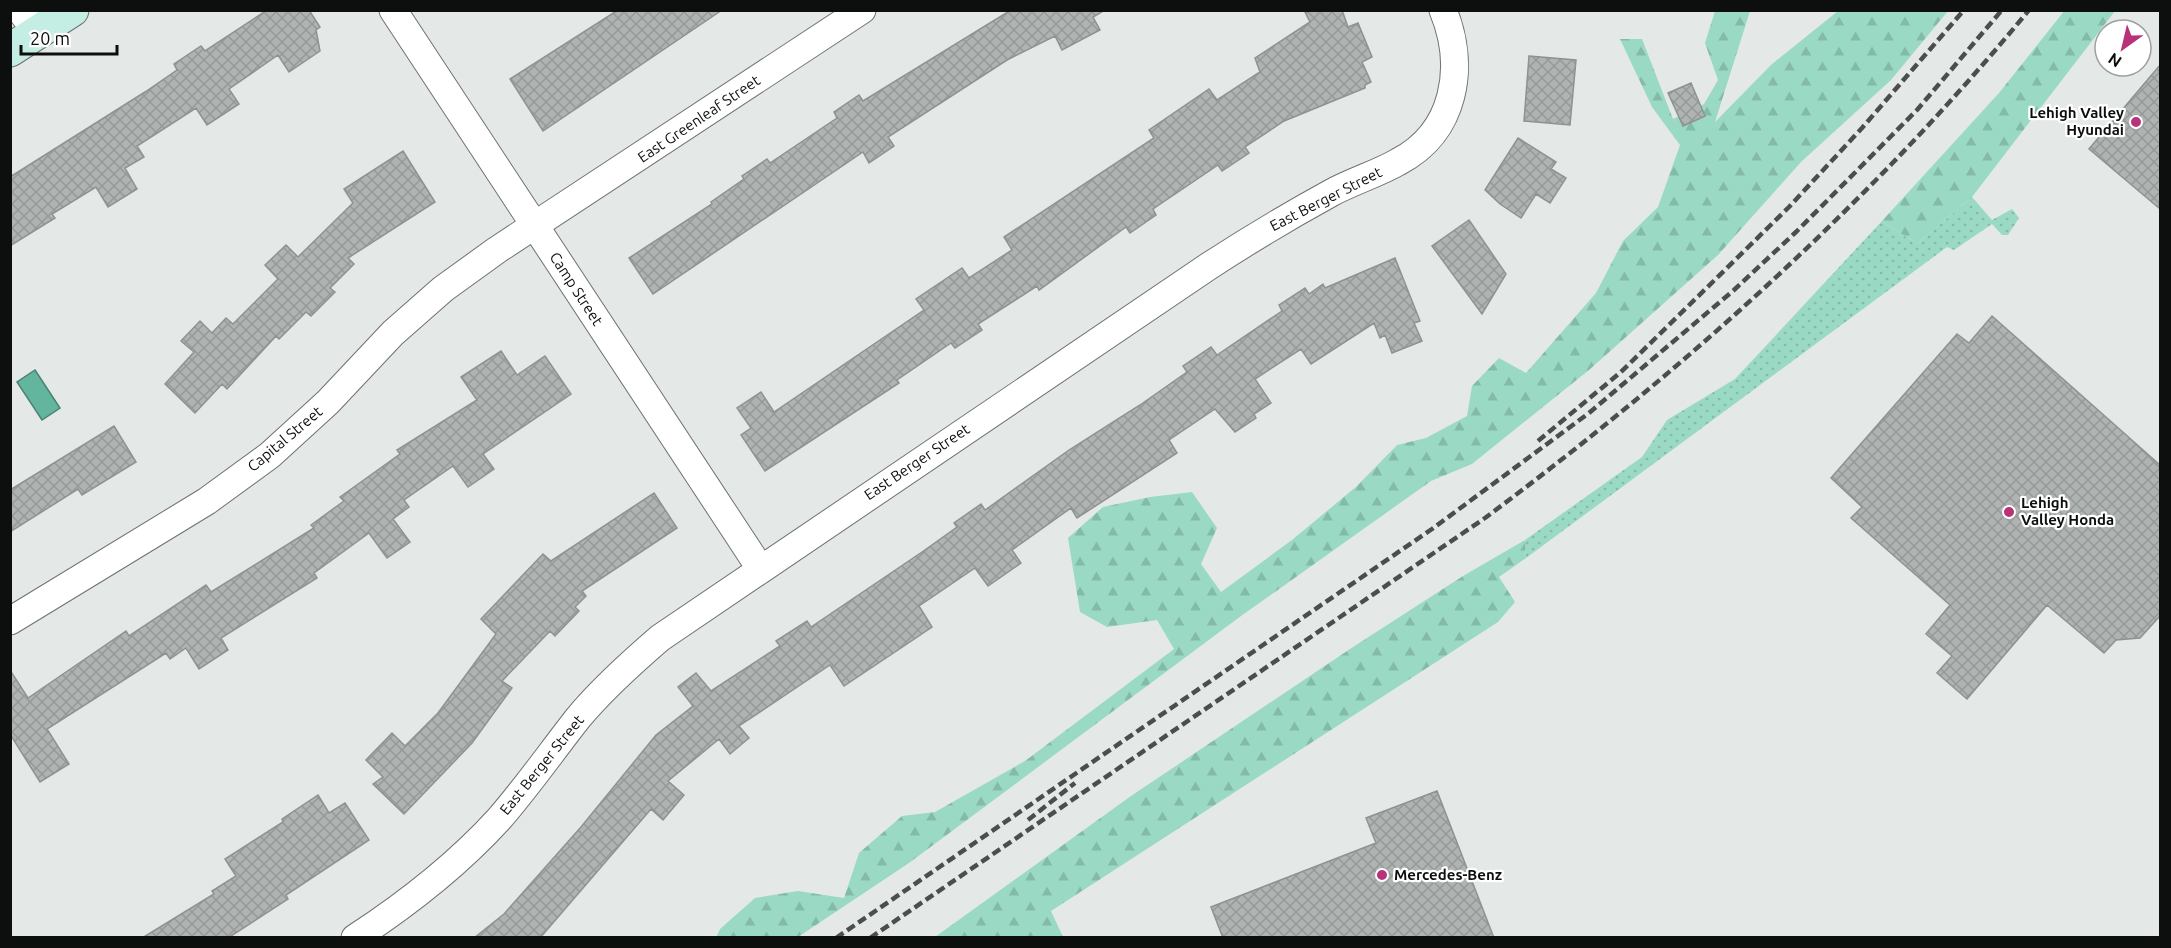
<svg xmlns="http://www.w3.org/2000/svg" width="2171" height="948" font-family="Ubuntu,sans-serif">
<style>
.grass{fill:url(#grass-dots)}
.forest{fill:url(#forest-firs)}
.water{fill:#64b59d;stroke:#4a8372;stroke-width:1.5}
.building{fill:url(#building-cross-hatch);stroke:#8e9290;stroke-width:1.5}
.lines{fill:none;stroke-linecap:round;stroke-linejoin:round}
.minor-casing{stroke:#6e7170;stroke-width:29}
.secondary-casing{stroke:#6e7170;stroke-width:35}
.minor{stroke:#fff;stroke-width:27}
.secondary{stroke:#c4ede3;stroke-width:33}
.rail{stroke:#4b4e4d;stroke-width:4.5;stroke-dasharray:9 4.5;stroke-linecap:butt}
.poi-dot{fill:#b73278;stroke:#fff;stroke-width:2}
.labels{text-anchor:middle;stroke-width:4.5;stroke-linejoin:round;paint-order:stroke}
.poi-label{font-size:15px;font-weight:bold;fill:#0d0f0e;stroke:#fff;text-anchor:start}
.street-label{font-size:15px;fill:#0d0f0e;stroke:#fff}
</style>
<defs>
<pattern id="grass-dots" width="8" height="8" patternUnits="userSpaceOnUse" patternTransform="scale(1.5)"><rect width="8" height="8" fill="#9adac5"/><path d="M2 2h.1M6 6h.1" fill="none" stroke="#84baa8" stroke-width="1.8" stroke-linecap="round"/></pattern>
<pattern id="forest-firs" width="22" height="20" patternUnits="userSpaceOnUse" patternTransform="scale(1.5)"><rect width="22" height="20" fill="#9adac5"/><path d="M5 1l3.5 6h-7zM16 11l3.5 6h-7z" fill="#84baa8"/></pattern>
<pattern id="building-cross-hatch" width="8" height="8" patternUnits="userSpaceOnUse" patternTransform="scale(1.5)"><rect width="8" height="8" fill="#afb3b2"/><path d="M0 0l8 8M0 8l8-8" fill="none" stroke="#959998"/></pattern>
</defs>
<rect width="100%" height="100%" fill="#e4e8e7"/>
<path class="grass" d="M 1972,197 L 1992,220 L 2012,209 L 2019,218 L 2008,235 L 2002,235 L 1992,224 L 1954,250 L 1947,247 L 1526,558 L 1525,540 L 1642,457 L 1667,420 L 1735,379 L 1882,221 L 1917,244 Z"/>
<path class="forest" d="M 2065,10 L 2115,11 L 1972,197 L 1917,244 L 1882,221 L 1999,93 Z
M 1715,11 L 1750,11 L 1715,122 L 1772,64 L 1838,11 L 1948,11 L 1891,80 L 1801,162 L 1718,255 L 1589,370 L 1472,464 L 1431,481 L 1241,616 L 909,863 L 798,937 L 716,938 L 720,929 L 755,898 L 798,891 L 844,898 L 859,853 L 902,816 L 935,812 L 1025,761 L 1174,649 L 1157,620 L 1107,627 L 1080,612 L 1068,538 L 1103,507 L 1150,497 L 1192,492 L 1217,528 L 1201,564 L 1221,592 L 1292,540 L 1357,486 L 1397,445 L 1426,438 L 1467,416 L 1472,386 L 1499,358 L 1526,373 L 1596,293 L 1623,241 L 1658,207 L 1680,145 L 1652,107 L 1620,39 L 1642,39 L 1673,119 L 1704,104 L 1718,80 L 1705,43 Z
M 1525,540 L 1526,558 L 1499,577 L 1515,602 L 1498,622 L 1051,911 L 1063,937 L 935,937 L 1131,796 L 1353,647 L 1463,576 Z"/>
<path class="water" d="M 35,370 L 60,408 L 42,420 L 17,382 Z"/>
<path class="building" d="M 267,10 L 309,10 L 320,27 L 316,30 L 320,51 L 289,72 L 278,55 L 229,89 L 239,104 L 207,125 L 196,108 L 137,146 L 144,157 L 125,168 L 137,189 L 108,207 L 96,187 L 52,214 L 55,218 L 10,246 L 10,177 L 145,92 L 177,70 L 174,64 L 201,46 L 205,51 Z
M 618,10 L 722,10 L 543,131 L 510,79 Z
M 1011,10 L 1105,10 L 1093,17 L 1100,30 L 1062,50 L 1055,36 L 1007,60 L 888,137 L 894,146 L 869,163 L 863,152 L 653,294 L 629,258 L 712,204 L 711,202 L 744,179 L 742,176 L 767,159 L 770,163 L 837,118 L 834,112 L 859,95 L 863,101 Z
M 1304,10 L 1342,10 L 1348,27 L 1358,23 L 1372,57 L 1362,62 L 1371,82 L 1365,85 L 1365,88 L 1284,121 L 1245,147 L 1249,153 L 1222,171 L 1218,165 L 1153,209 L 1156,215 L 1130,233 L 1126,227 L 1039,290 L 1037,286 L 978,324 L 982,330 L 955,348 L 951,343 L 897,380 L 899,383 L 765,471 L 741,435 L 751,428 L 737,408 L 761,392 L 774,412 L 924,310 L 916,299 L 962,268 L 969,278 L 1012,250 L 1004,237 L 1154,138 L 1149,130 L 1209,89 L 1217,100 L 1260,72 L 1255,58 L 1310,22 Z
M 1529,56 L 1576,60 L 1570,125 L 1524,121 Z
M 2160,65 L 2160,209 L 2089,149 Z
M 1691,83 L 1705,116 L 1683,126 L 1668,93 Z
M 1518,138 L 1556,162 L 1551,169 L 1566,178 L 1550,203 L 1536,194 L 1521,218 L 1500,204 L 1485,190 Z
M 403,151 L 435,202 L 348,258 L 354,264 L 330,288 L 335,292 L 311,316 L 306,312 L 279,339 L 276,336 L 227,389 L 222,384 L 195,413 L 165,384 L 194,352 L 181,341 L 200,321 L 212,333 L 226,318 L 233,324 L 278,279 L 265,265 L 286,245 L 298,257 L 353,203 L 344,189 Z
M 1469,220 L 1506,274 L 1482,314 L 1432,246 Z
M 1395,258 L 1420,321 L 1414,323 L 1422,341 L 1392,353 L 1385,335 L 1380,338 L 1374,323 L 1311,364 L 1301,349 L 1255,379 L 1271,403 L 1254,414 L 1256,418 L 1235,432 L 1215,409 L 1169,440 L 1177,453 L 1077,518 L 1071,508 L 1012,550 L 1021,563 L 988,586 L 975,568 L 919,606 L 932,627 L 898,650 L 844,686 L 830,665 L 739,726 L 749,738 L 730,754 L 719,739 L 668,781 L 684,795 L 663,820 L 651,809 L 540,938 L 474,938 L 504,914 L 581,827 L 656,735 L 693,706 L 678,687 L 696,673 L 711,691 L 780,646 L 776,641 L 807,621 L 811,627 L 922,552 L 957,527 L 954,523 L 981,504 L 985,510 L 1069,450 L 1140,405 L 1187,372 L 1183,366 L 1211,347 L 1217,355 L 1282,311 L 1279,305 L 1305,288 L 1309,294 L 1323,284 L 1325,288 Z
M 1992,316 L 2160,465 L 2160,616 L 2140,638 L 2116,640 L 2104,653 L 2047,605 L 1967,699 L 1937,673 L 1952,656 L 1926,634 L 1950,605 L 1851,518 L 1862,507 L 1831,478 L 1957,334 L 1969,343 Z
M 501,351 L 517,375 L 545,356 L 571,394 L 483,454 L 494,469 L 468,487 L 453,466 L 404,500 L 409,507 L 393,519 L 410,542 L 387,558 L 369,533 L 314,573 L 317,578 L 221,638 L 228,650 L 199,669 L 186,648 L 170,659 L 166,653 L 47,729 L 69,764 L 40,782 L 10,734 L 10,670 L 28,698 L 126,631 L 129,636 L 206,585 L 211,592 L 314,528 L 311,525 L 344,501 L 340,497 L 400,454 L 397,450 L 477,400 L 461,377 Z
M 114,426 L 136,462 L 82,495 L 78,489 L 10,532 L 10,490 Z
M 654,493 L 677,528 L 582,591 L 586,596 L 575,607 L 579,611 L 555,636 L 550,631 L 502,681 L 512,688 L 472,743 L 404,814 L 373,784 L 383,777 L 366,760 L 392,733 L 405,746 L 438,713 L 496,634 L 481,619 L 543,554 L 551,561 Z
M 1437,791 L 1494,938 L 1223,938 L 1211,907 L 1376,843 L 1366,818 Z
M 318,795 L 329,813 L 345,803 L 369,840 L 286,895 L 288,899 L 228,938 L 142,938 L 214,894 L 212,891 L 236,876 L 225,859 L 283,822 L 282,819 Z"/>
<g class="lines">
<g class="minor-casing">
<path id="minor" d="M 20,10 L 37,33
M 393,10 L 760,568
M 10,621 L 207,501 L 270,455 L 328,402 L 393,333 L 443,289 L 497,250 L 862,10
M 355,938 C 407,904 457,865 499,819 C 527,787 552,751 578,718 C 602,689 631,663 660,638 L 1209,266 C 1249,240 1289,216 1331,193 C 1353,181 1377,174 1398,162 C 1456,132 1466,66 1443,10"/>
</g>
<g class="secondary-casing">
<path id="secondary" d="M 10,50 L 72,10"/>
</g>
<use href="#minor" class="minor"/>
<use href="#secondary" class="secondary"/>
<path class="rail" d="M 1538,441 L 1621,372 L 1789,207 L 1862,128 L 1964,10
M 1028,820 L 1075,783
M 836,938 L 1432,529 L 1589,413 L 1734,290 L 1796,232 L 1917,110 L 2002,10
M 870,938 L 1485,518 C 1684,370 1871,202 2029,10"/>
</g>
<g class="poi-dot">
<circle cx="2136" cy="122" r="6"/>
<circle cx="2009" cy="512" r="6"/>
<circle cx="1382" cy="875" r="6"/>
</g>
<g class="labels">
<g class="poi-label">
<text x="2124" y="118" text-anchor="end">Lehigh Valley<tspan x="2124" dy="17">Hyundai</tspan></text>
<text x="2021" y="508">Lehigh<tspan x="2021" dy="17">Valley Honda</tspan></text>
<text x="1394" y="880">Mercedes-Benz</text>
</g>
<g class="street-label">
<text transform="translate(699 119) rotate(-34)" y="5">East Greenleaf Street</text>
<text transform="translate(1326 199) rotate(-27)" y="5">East Berger Street</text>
<text transform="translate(576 289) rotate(57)" y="5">Camp Street</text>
<text transform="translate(285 439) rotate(-40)" y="5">Capital Street</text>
<text transform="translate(917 462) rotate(-34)" y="5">East Berger Street</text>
<text transform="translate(542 765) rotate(-51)" y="5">East Berger Street</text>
</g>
</g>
<rect width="2171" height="948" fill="none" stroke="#0d0f0e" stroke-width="24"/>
<g transform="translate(2123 48) rotate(214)"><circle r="28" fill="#ffffff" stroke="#9e9f9f" stroke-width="1.5"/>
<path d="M0-4.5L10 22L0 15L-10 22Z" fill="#b73278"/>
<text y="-9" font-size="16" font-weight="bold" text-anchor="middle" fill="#0d0f0e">N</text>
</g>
<path d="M21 45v9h96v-9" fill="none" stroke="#0d0f0e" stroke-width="3"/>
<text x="30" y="45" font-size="18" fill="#0d0f0e" stroke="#ffffff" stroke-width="4.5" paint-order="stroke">20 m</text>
</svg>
